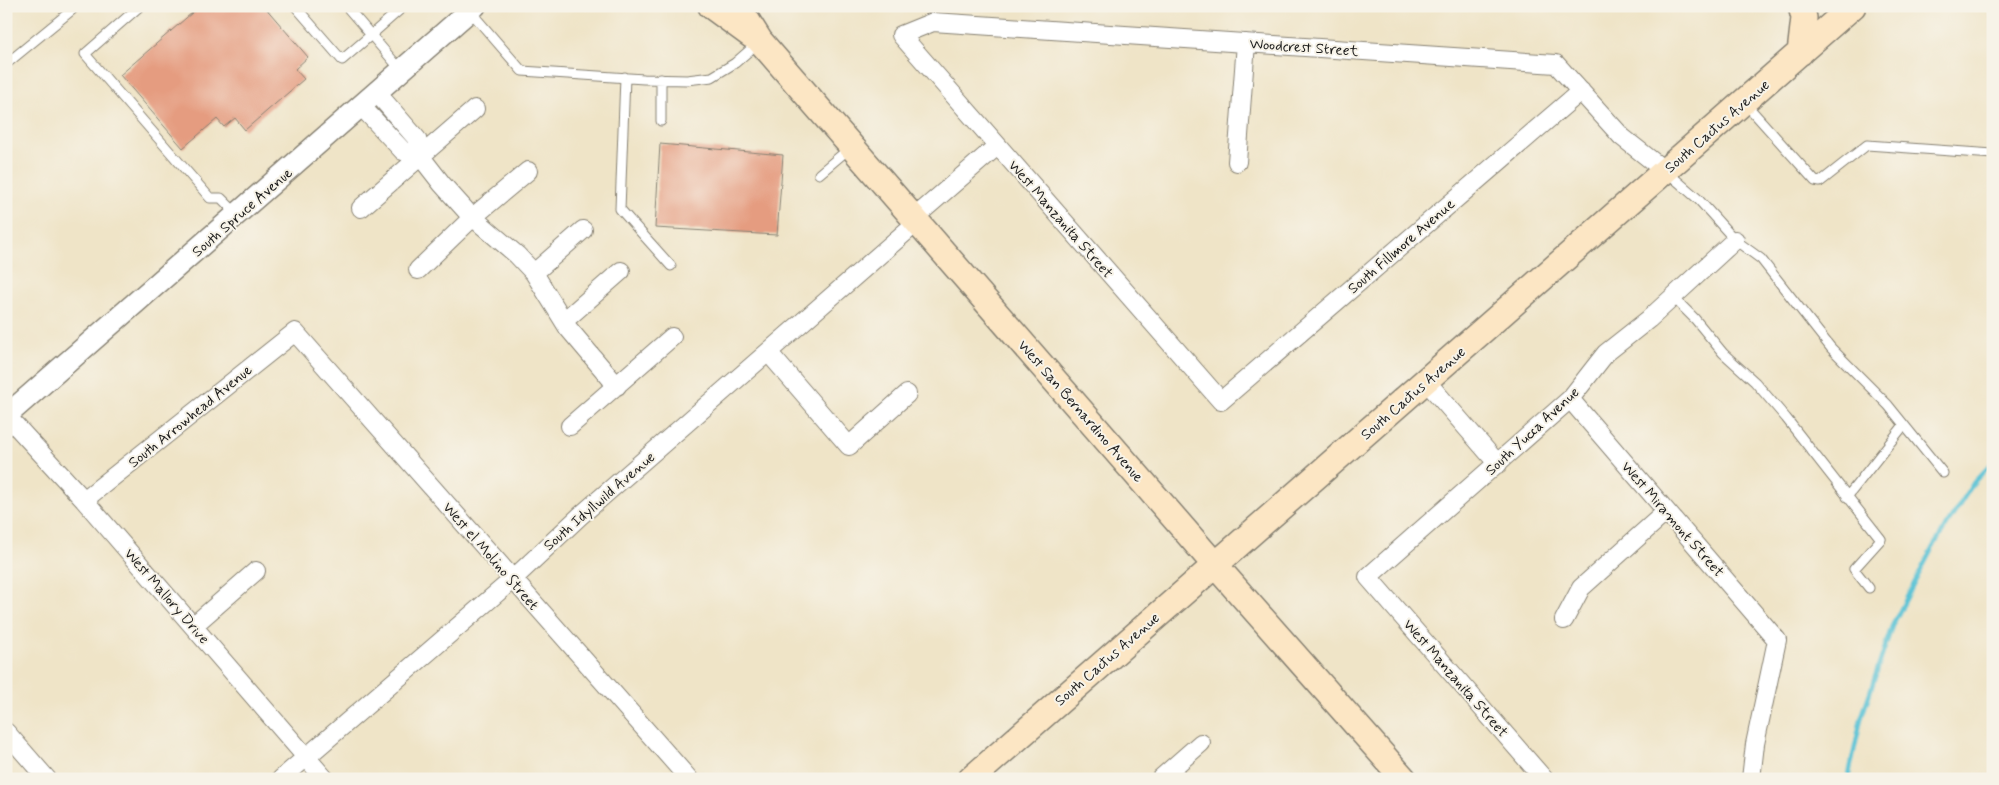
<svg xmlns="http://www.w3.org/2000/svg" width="1999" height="785" font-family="Mynerve,sans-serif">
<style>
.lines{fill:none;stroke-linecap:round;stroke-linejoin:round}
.stream{stroke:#59c2d5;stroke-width:4.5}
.building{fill:#e59c80}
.service-casing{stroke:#868072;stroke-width:11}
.minor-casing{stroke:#868072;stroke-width:20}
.tertiary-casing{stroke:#868072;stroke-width:24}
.secondary-casing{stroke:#868072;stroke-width:28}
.service{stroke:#fff;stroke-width:9}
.minor{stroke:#fff;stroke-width:18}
.tertiary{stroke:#fff;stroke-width:21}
.secondary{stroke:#fce6c4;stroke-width:25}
.labels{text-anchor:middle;stroke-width:4;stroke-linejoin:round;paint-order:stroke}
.street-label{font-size:15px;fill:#1c1c1c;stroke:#f7f3e8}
</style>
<rect width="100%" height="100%" fill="#f7f3e8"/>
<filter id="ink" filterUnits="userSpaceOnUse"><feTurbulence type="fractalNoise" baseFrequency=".02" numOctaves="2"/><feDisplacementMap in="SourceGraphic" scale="10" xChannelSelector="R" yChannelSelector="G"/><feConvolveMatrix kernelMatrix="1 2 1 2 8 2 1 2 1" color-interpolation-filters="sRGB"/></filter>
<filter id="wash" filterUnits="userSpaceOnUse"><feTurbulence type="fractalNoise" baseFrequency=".0096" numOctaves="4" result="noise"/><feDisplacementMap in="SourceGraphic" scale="20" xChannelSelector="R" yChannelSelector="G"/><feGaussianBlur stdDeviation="1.12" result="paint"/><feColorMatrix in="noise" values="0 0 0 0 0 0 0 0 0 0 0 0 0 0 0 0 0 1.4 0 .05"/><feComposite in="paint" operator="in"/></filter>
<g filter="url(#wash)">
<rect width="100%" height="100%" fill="#efe4c7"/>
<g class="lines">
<path class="stream" d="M 1848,779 L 1861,719 L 1892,626 L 1933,547 L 1974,482 L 1993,462"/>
</g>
<g id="blocks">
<path class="building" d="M 200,6 L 264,6 L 308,57 L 295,69 L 304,79 L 245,130 L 235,118 L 224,127 L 217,119 L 183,148 L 120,75 Z
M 660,144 L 783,155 L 777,235 L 655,228 Z"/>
</g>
</g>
<g filter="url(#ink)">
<use href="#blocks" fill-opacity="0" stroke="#868072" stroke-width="1"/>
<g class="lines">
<g class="service-casing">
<path id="service" d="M 140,6 L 85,54 L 210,198 L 221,198 L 237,214
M 295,6 L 342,60 L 371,35 L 346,6
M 470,11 L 522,71 L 644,79 L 687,80 L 712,77 L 735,63 L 758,43
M 6,64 L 72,10 L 69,6
M 401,70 L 371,35 L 404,6
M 625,77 L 620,209 L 671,266
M 1744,102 L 1815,181 L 1820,182 L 1867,145 L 1993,154
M 661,121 L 661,79
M 1667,172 L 1698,199 L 1735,240 L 1761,259 L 1831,348 L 1888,405 L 1943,473
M 819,174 L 851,147
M 1673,297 L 1695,319 L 1723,353 L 1755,382 L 1786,418 L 1881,539 L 1854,569 L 1869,588
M 1847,497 L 1904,425"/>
</g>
<g class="minor-casing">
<path id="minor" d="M 1581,91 L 1221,401 L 901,35 L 933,22 L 1556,64 L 1622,137 L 1665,171
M 377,93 L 417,139 L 421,157 L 442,184 L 469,214 L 517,255 L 534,273 L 568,328 L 617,386
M 362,107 L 403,151 L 421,157
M 1237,162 L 1246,43
M 361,208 L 475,109
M 914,218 L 997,146
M 418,270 L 473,217 L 528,171
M 534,273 L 583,230
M 564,321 L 621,271
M 768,352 L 849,446 L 907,394
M 1426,381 L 1498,464
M 1570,399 L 1777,640 L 1755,744 L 1751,779
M 6,415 L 84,500 L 325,779
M 570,426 L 672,337
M 84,500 L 295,332 L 689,779
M 1564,620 L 1581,588 L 1666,512
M 193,626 L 256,571
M 6,732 L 47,779
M 281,779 L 512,580 L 580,516 L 917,222
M 1160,779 L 1201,743
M 1544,779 L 1368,577 L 1570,399 L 1606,353 L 1649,319 L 1735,240"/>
</g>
<g class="tertiary-casing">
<path id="tertiary" d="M 6,416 L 475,6"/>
</g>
<g class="secondary-casing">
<path id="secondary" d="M 711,6 L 752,36
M 738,6 L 760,41 L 1215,565 L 1404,779
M 1800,53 L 1804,18 L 1801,6
M 971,779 L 1853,6"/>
</g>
<use href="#service" class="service"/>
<use href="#minor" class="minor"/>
<use href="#tertiary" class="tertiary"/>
<use href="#secondary" class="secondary"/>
</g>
</g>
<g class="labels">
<g class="street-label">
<text transform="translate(1304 47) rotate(4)" y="5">Woodcrest Street</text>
<text transform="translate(1717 126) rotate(-41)" y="5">South Cactus Avenue</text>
<text transform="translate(242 212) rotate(-41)" y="5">South Spruce Avenue</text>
<text transform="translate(1061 219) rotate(49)" y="5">West Manzanita Street</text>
<text transform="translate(1401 246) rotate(-41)" y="5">South Fillmore Avenue</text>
<text transform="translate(1413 393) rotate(-41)" y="5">South Cactus Avenue</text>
<text transform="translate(1081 411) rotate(49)" y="5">West San Bernardino Avenue</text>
<text transform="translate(190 416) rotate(-39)" y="5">South Arrowhead Avenue</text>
<text transform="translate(1532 431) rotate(-43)" y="5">South Yucca Avenue</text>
<text transform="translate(599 501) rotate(-41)" y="5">South Idyllwild Avenue</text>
<text transform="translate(1673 519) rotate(49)" y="5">West Miramont Street</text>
<text transform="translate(491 556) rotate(49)" y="5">West el Molino Street</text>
<text transform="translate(167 596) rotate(49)" y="5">West Mallory Drive</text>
<text transform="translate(1107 659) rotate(-41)" y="5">South Cactus Avenue</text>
<text transform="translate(1456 678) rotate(49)" y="5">West Manzanita Street</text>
</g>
</g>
<rect width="1999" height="785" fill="none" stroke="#f7f3e8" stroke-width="25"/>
</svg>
